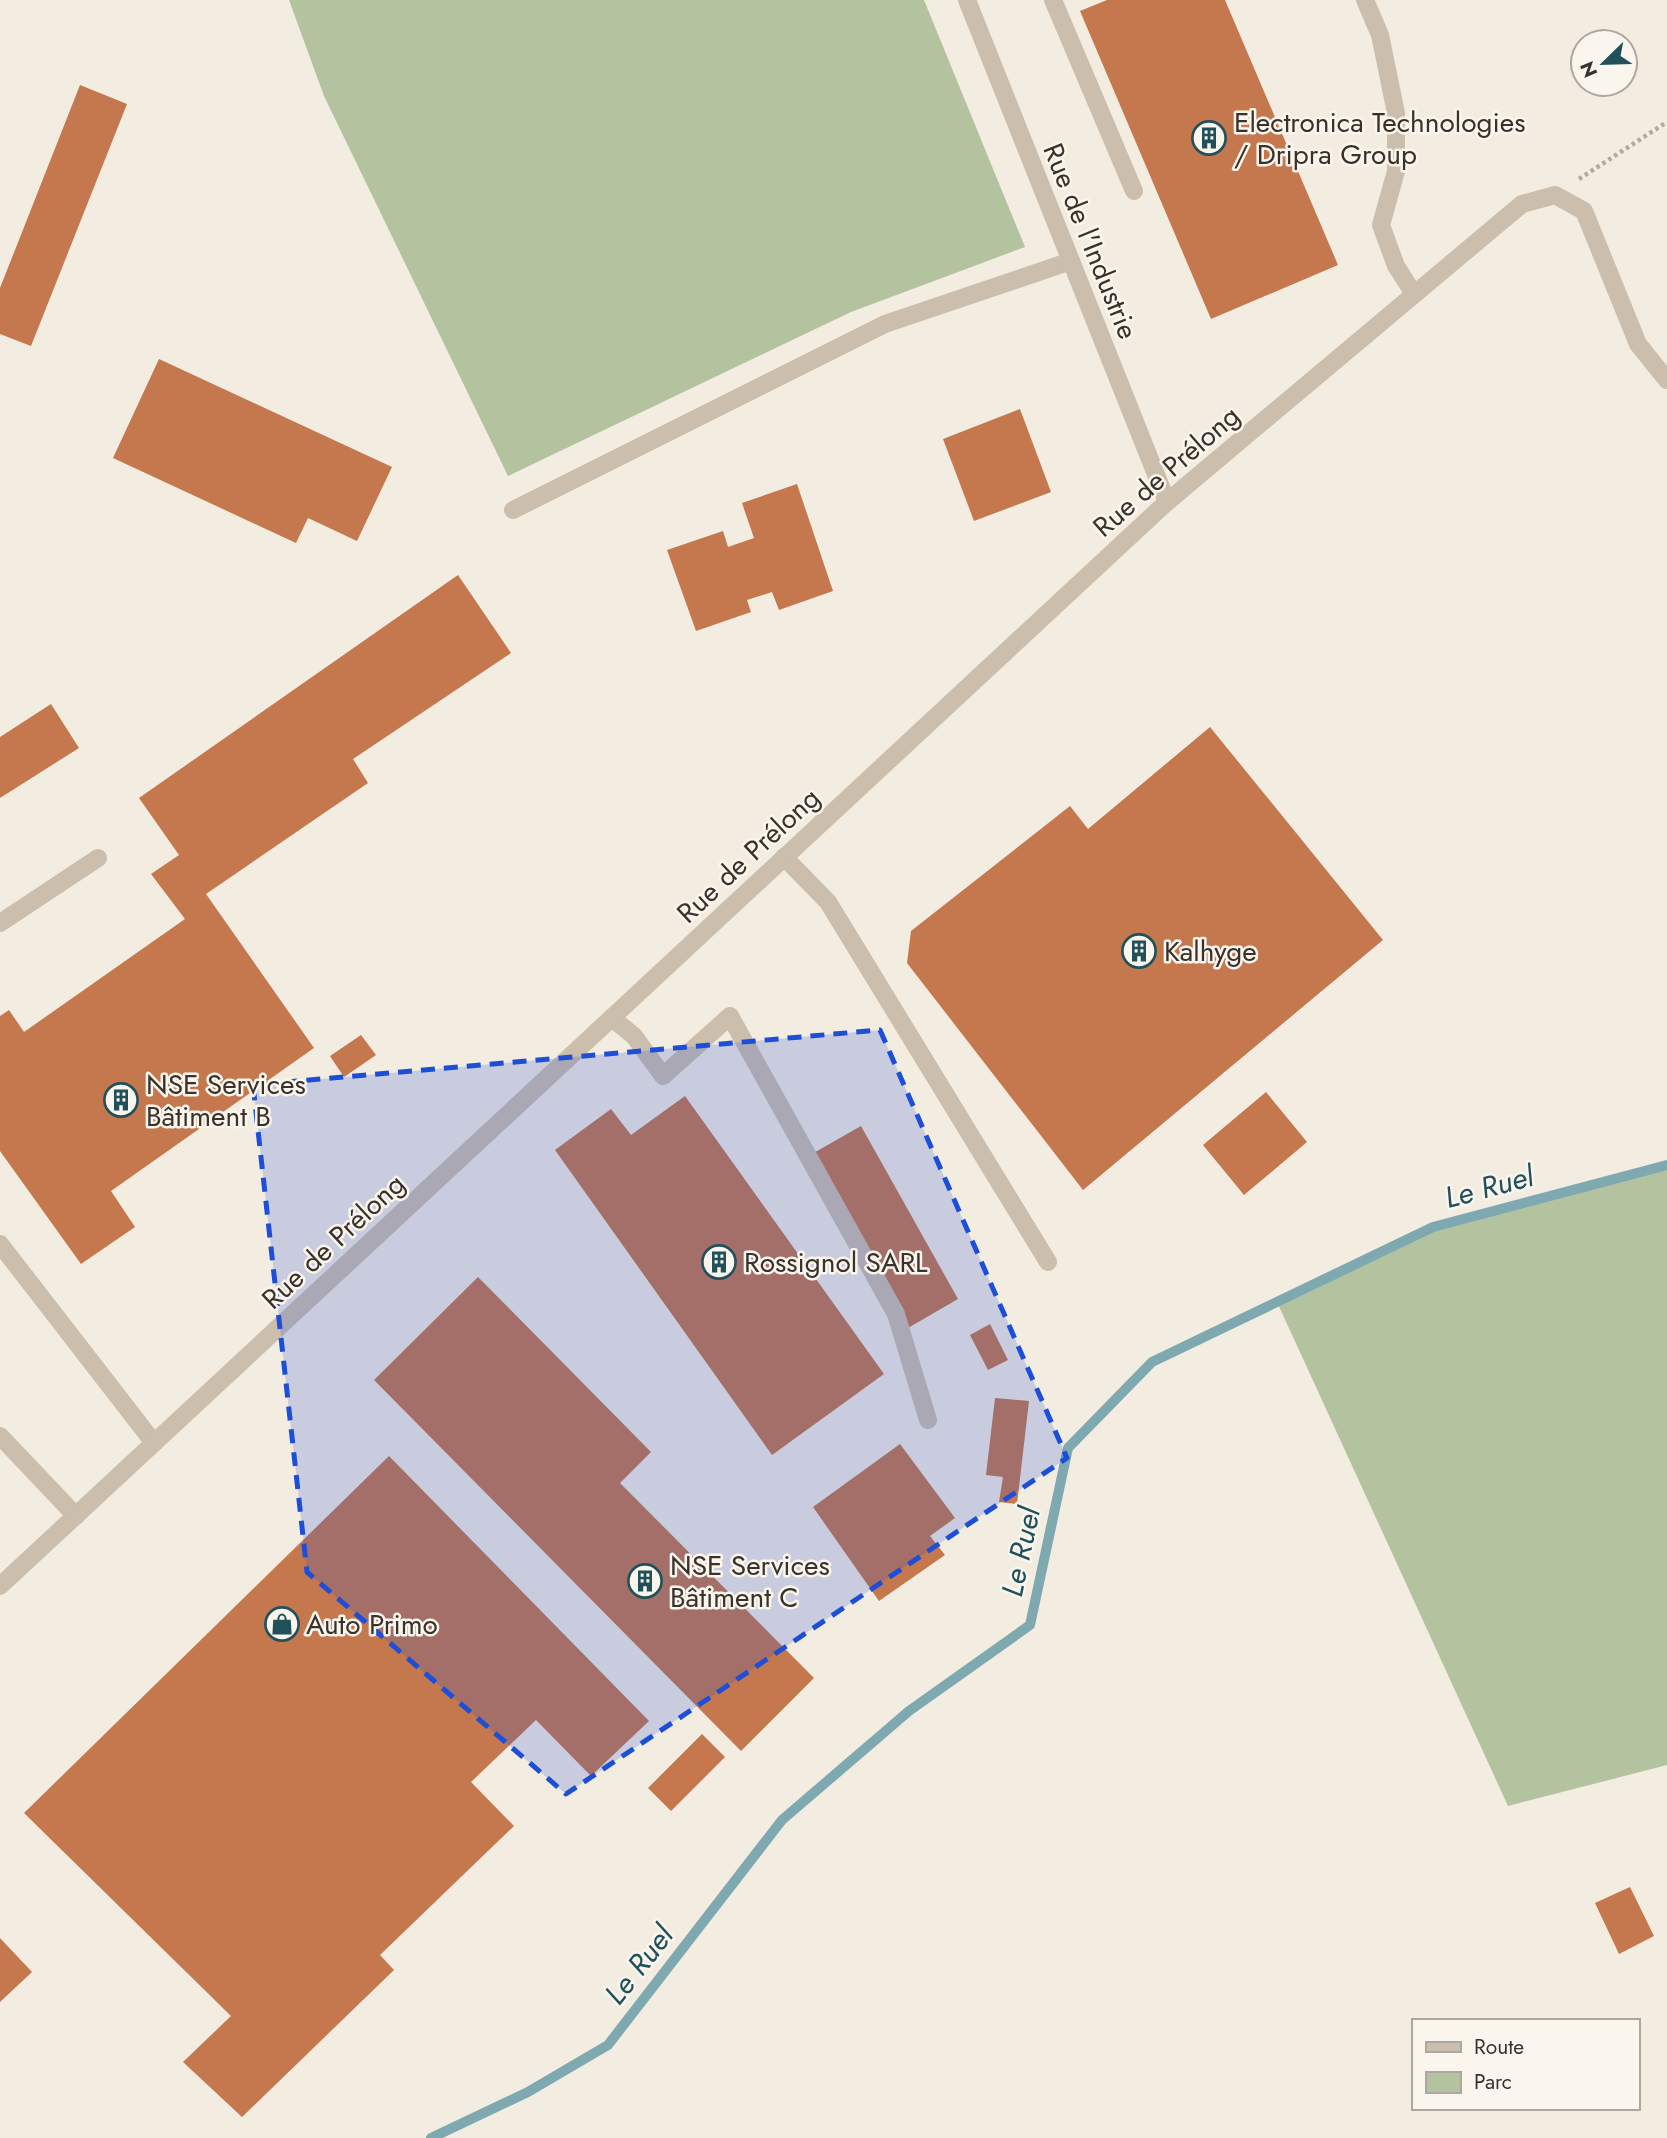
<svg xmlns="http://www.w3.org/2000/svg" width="1667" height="2138" font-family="Jost,sans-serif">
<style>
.green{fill:#b3c3a0}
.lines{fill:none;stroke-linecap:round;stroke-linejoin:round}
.stream{stroke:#7fa9b0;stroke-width:10}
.building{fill:#c5774d}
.path{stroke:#b8a896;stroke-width:4.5;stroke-dasharray:3.5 3.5;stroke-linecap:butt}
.lane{stroke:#ccbeac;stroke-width:18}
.street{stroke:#ccbeac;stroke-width:18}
.marked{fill:#1d4ed8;fill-opacity:0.2;stroke:#1d4ed8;stroke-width:5;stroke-dasharray:14 9;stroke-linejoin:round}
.labels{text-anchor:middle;stroke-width:5;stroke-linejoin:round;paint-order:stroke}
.poi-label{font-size:28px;fill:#3a312b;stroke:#faf6ed;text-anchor:start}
.street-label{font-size:28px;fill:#3a312b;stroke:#faf6ed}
.water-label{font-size:30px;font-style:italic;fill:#20515b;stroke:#faf6ed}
</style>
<rect width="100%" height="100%" fill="#f3ece0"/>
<path class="green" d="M 289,0 L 924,0 L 1025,247 L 851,312 L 508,476 L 324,96 Z
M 1667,1165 L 1667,1765 L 1508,1806 L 1277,1302 L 1433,1227 Z"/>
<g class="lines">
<path class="stream" d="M 431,2138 L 528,2092 L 608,2045 L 782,1820 L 909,1711 L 1030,1625 L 1068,1448 L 1152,1362 L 1433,1227 L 1667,1165"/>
</g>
<path class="building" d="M 1107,0 L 1225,0 L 1338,265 L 1211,319 L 1080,11 Z
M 80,85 L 127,104 L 31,346 L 0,334 L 0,288 Z
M 159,359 L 392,467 L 357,541 L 308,518 L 296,543 L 113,458 Z
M 1020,409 L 1051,492 L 974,521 L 943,439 Z
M 797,484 L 833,591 L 779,610 L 772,592 L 747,600 L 751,612 L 696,631 L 667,550 L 723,531 L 728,547 L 754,538 L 742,503 Z
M 458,575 L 511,653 L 353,759 L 368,783 L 206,894 L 314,1048 L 111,1191 L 135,1227 L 81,1264 L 0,1151 L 0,1016 L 9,1010 L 24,1032 L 185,919 L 151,874 L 179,855 L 139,798 Z
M 51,704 L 79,748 L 0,798 L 0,737 Z
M 1210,727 L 1383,940 L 1083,1190 L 907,963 L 911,931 L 1070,806 L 1088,829 Z
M 361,1035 L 376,1055 L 344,1077 L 330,1056 Z
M 1266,1092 L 1307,1142 L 1244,1195 L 1203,1145 Z
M 685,1096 L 884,1374 L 772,1455 L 555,1150 L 611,1109 L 631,1135 Z
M 861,1126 L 958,1299 L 908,1328 L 810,1155 Z
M 478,1277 L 651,1452 L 620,1483 L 814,1678 L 741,1751 L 374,1380 Z
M 990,1324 L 1008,1360 L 988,1370 L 970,1335 Z
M 995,1398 L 1029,1401 L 1017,1504 L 999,1502 L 1003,1477 L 986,1475 Z
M 900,1444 L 955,1518 L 930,1536 L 945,1555 L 879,1601 L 813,1507 Z
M 389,1456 L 649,1721 L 591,1776 L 536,1720 L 471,1782 L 514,1826 L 380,1955 L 394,1970 L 242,2117 L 183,2062 L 231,2016 L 24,1813 Z
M 702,1734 L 725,1757 L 671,1811 L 648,1788 Z
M 1630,1887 L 1654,1936 L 1619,1954 L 1595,1903 Z
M 0,1938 L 32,1972 L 0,2002 Z"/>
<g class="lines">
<path class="path" d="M 1579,179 L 1667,122"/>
<path class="lane" d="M 1053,0 L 1134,191
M 1365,0 L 1380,35 L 1396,113 L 1396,171 L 1381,225 L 1396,266 L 1414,294
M 513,510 L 885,324 L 1071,261
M 784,857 L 828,902 L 1048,1262
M 0,923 L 98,858
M 612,1018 L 634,1036 L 663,1076 L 730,1016 L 896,1314 L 928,1420
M 0,1244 L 154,1443
M 0,1436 L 76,1516"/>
<path class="street" d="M 967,0 L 1167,502
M 0,1586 L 1167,502 L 1522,204 L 1555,195 L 1584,211 L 1638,344 L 1667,380"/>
</g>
<path class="marked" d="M 880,1030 L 1067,1458 L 566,1794 L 307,1572 L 253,1085 Z"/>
<defs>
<g id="building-ring" transform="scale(1.75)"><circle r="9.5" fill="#faf6ed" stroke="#20515b" stroke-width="1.5"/><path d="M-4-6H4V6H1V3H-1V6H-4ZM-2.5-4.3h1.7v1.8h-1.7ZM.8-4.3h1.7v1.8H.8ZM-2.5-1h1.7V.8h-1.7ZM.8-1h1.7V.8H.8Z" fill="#20515b"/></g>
<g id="shop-ring" transform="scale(1.75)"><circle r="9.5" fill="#faf6ed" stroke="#20515b" stroke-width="1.5"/><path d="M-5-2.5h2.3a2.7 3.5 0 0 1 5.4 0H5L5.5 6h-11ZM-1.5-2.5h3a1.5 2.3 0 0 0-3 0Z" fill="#20515b"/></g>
</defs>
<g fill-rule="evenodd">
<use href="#building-ring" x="1209" y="138"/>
<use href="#building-ring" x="1139" y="951"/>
<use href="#building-ring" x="121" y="1100"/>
<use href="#building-ring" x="719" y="1262"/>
<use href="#building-ring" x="645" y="1581"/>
<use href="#shop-ring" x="282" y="1624"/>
</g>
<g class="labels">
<g class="poi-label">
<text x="1234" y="132">Electronica Technologies<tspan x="1234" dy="32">/ Dripra Group</tspan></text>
<text x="1164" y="961">Kalhyge</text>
<text x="146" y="1094">NSE Services<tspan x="146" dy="32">Bâtiment B</tspan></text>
<text x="744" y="1272">Rossignol SARL</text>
<text x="670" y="1575">NSE Services<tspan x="670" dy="32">Bâtiment C</tspan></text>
<text x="306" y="1634">Auto Primo</text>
</g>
<g class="street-label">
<text transform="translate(1091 241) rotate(68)" y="10">Rue de l'Industrie</text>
<text transform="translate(1166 471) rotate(-41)" y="10">Rue de Prélong</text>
<text transform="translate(748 855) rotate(-43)" y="10">Rue de Prélong</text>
<text transform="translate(333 1241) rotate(-43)" y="10">Rue de Prélong</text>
</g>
<g class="water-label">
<text transform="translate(1489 1187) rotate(-15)" y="10">Le Ruel</text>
<text transform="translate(1021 1552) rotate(-78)" y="10">Le Ruel</text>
<text transform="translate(639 1965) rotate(-52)" y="10">Le Ruel</text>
</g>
</g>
<rect x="1412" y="2019" width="228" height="91" fill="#faf6ed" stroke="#ada79f" stroke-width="2"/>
<rect x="1426" y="2042" width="35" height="10" fill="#ccbeac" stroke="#ada79f" stroke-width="2"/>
<text x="1474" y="2054" font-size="21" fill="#3a312b">Route</text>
<rect x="1426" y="2072" width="35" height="21" fill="#b3c3a0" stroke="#ada79f" stroke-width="2"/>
<text x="1474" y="2089" font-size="21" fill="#3a312b">Parc</text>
<g transform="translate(1604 63) rotate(247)"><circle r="33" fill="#faf6ed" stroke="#ada79f" stroke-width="2"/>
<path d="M0-5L12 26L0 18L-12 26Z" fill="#20515b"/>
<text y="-10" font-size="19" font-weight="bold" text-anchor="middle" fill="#3a312b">N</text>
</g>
</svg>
